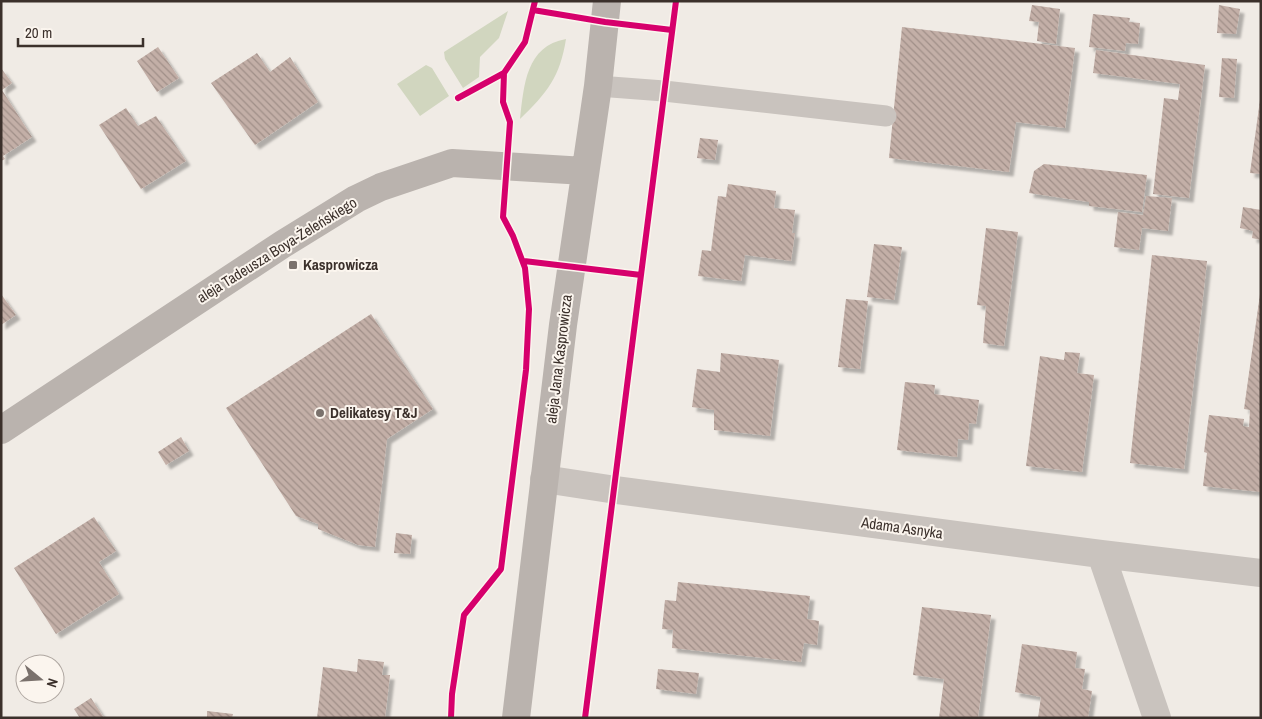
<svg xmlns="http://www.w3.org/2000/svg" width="1262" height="719" font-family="'Archivo Narrow',sans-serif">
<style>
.grass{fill:#d1d6bf}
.building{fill:url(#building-back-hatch);filter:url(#shadow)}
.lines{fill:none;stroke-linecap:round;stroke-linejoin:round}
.lane{stroke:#c9c3be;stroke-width:21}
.street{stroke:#c9c3be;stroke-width:28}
.secondary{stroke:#bab3ae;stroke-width:28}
.cycleway-casing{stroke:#fbf5ee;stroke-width:9}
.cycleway{stroke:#d6006c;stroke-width:6}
.poi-dot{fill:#7a716c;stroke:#fbf5ee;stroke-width:2}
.labels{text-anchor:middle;stroke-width:4;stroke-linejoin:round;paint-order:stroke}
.street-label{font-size:15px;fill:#3b302b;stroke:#fbf5ee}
.poi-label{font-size:15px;font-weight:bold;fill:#3b302b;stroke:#fbf5ee;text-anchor:start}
</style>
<defs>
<pattern id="building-back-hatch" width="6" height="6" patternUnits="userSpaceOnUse" patternTransform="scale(1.25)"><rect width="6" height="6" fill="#c3afa7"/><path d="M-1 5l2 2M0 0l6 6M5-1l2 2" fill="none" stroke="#a08f88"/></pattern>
<filter id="shadow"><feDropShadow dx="4.5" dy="4.5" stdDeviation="1" flood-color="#0004"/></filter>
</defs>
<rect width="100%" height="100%" fill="#f0ebe5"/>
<path class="grass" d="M 508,11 L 499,38 L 480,57 L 479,77 L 463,88 L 445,59 L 444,52 Z
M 566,39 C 560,77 547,93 520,119 C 524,85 526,46 566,39 Z
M 426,65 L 432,68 L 449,96 L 420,116 L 397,84 Z"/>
<path class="building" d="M 1032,5 L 1060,9 L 1056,44 L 1037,41 L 1039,22 L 1029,21 Z
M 1219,5 L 1240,9 L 1236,34 L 1217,33 Z
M 1093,14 L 1130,18 L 1129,22 L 1140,23 L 1138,44 L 1126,43 L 1125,51 L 1089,47 Z
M 902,27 L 1075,48 L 1065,128 L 1016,122 L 1009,172 L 889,158 Z
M 158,47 L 179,78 L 157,92 L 137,61 Z
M 1096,50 L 1205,65 L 1189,198 L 1153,194 L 1164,98 L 1178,100 L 1180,84 L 1093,73 Z
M 257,53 L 270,72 L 290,57 L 318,102 L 255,145 L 211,83 Z
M 1222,58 L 1237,59 L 1234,98 L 1219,97 Z
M 1,68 L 12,83 L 2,90 L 32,137 L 3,156 L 5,159 L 1,161 Z
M 1260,100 L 1261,100 L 1261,174 L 1250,173 Z
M 126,108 L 138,126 L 156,116 L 186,161 L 141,189 L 99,125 Z
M 700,138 L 718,140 L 715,160 L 697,158 Z
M 1044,164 L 1147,175 L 1142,212 L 1089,206 L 1089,202 L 1029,193 L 1034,171 Z
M 728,184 L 776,191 L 774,208 L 795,210 L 792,233 L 795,233 L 791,261 L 745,255 L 741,281 L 698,276 L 702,250 L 711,251 L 718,196 L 726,197 Z
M 1146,196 L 1172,198 L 1168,231 L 1142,228 L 1139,250 L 1114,247 L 1118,212 L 1143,215 Z
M 1243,207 L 1261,210 L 1261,240 L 1252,238 L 1253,231 L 1240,228 Z
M 986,228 L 1018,232 L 1004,346 L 983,343 L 986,306 L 977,305 Z
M 874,244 L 902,247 L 894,300 L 867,297 Z
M 1152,255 L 1207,261 L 1184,469 L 1130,463 Z
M 1,294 L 16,315 L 1,325 Z
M 1260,294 L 1261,492 L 1203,486 L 1207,453 L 1204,452 L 1209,415 L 1244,419 L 1243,426 L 1249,427 L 1250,410 L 1244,409 Z
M 846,299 L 868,301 L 860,369 L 838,367 Z
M 371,314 L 433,409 L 387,439 L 375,547 L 358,545 L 318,529 L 318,524 L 296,516 L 226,408 Z
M 1065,352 L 1080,353 L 1077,373 L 1094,375 L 1082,472 L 1026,466 L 1040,356 L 1064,360 Z
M 721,353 L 779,360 L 770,436 L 714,430 L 714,410 L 692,407 L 697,369 L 720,372 Z
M 905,382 L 935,385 L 934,394 L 979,400 L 976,424 L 969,423 L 968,440 L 958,439 L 957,457 L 897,450 Z
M 181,437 L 189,451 L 166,465 L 158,452 Z
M 94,517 L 116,551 L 99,562 L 119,594 L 56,634 L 14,568 Z
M 396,533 L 412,535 L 410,554 L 394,553 Z
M 678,582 L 810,596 L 807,619 L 819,621 L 817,645 L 804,643 L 801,662 L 672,648 L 673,630 L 662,629 L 665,600 L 676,601 Z
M 922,607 L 991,615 L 978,718 L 939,718 L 944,679 L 913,675 Z
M 1022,644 L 1077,652 L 1075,668 L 1085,669 L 1082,689 L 1092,691 L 1088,718 L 1038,718 L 1041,697 L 1015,692 Z
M 358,659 L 384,662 L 382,675 L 390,675 L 385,718 L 317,718 L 323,667 L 357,672 Z
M 658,669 L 699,673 L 696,694 L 656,689 Z
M 91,698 L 104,718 L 80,718 L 74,709 Z
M 207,711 L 233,714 L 232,718 L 207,718 Z"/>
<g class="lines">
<path class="lane" d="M 598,86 L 664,91 L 886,116"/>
<path class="street" d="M 544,479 L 616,490 L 1101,554 L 1261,573
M 1101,554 L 1157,718"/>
<path class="secondary" d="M 1,430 L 283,244 L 356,199 L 381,187 L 452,163 L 585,171
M 516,718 L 563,325 L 598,86 L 607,1"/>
<g class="cycleway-casing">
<path id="cycleway" d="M 533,10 L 605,22 L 672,30
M 458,98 L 504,73 L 525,42 L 535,1
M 524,261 L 641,275
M 451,718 L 452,694 L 464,615 L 501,569 L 526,370 L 529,309 L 525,268 L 513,236 L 503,217 L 510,122 L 503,102 L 504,73
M 585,718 C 614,479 646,240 676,1"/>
</g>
<use href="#cycleway" class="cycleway"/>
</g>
<g class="poi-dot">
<rect x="288" y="260" width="10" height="10" rx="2.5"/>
<circle cx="320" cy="413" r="5"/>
</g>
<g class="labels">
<g class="street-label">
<text transform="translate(277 250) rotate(-32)" y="5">aleja Tadeusza Boya-Żeleńskiego</text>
<text transform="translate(559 359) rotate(-83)" y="5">aleja Jana Kasprowicza</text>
<text transform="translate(902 528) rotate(8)" y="5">Adama Asnyka</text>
</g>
<g class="poi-label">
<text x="303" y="270">Kasprowicza</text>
<text x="330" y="418">Delikatesy T&amp;J</text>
</g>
</g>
<rect width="1262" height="719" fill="none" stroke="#3b302b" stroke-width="5"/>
<g transform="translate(40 679) rotate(108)"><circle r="24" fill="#fbf5ee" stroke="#aea6a0"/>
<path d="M0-4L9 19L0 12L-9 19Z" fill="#7a716c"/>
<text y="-8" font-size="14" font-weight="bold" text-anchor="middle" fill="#3b302b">N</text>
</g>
<path d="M18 38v8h125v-8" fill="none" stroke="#3b302b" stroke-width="2.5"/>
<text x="25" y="38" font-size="15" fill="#3b302b" stroke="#fbf5ee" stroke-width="4" paint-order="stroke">20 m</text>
</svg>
